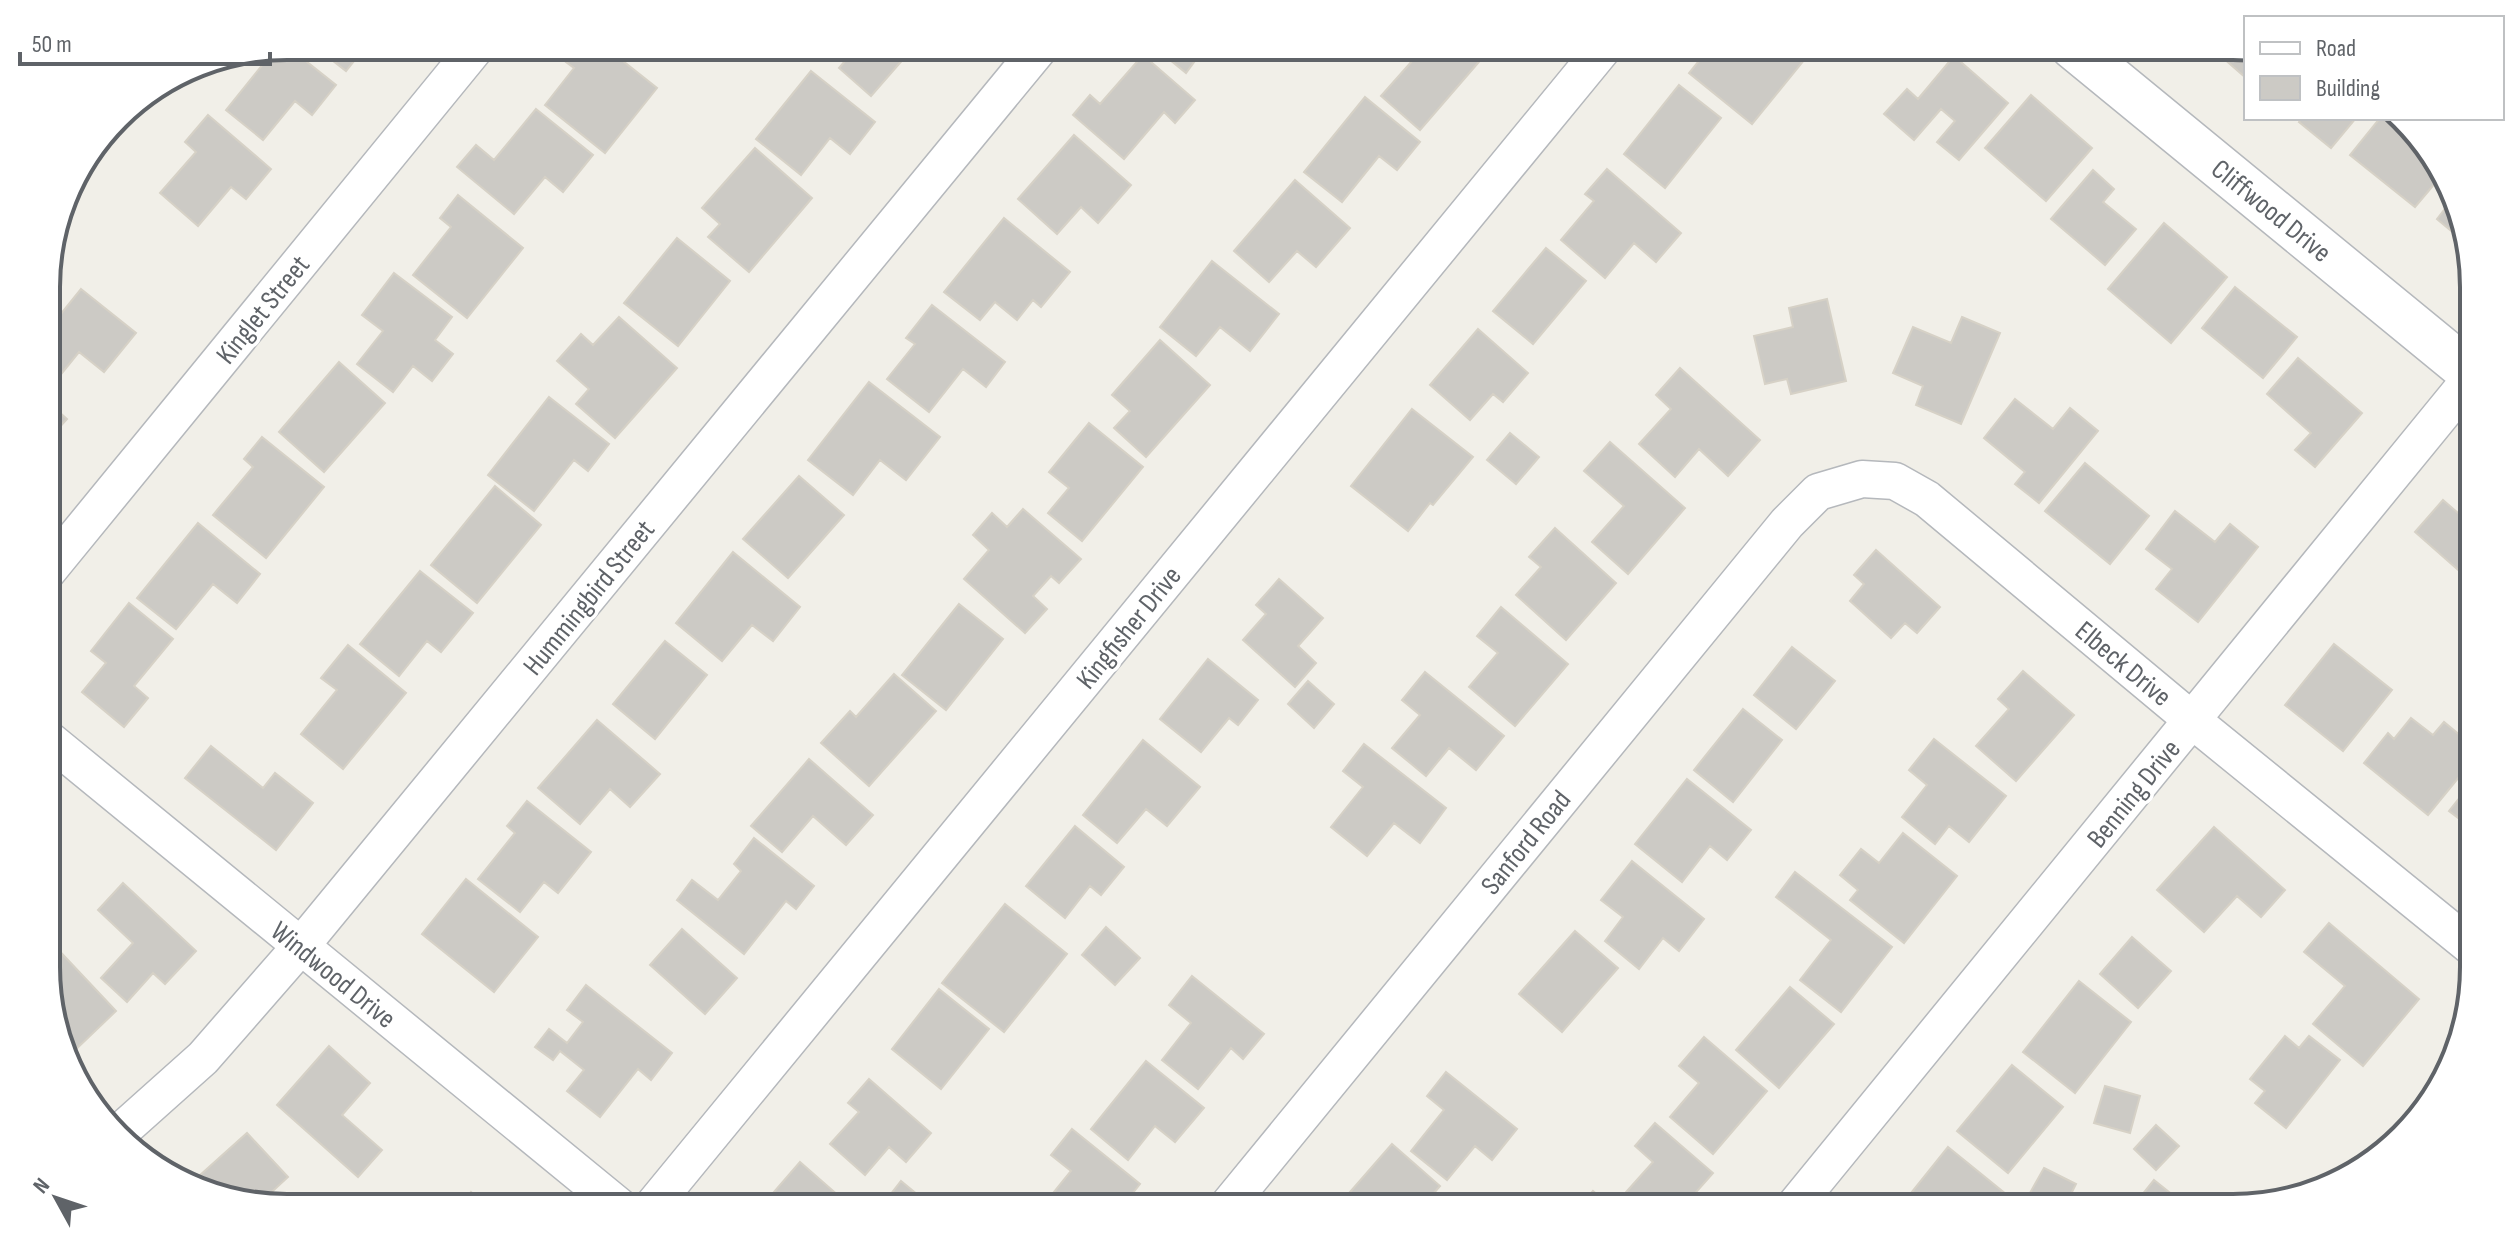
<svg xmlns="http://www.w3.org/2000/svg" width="2520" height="1254" font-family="'Sofia Sans Condensed',sans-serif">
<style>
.building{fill:#cccac5;stroke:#d6d1c6;stroke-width:2}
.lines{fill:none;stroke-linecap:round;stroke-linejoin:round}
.minor-casing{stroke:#b5b8bc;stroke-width:39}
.tertiary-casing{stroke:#b5b8bc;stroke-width:47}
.minor{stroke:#fff;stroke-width:36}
.tertiary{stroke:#fff;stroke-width:44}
.labels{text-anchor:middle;stroke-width:7;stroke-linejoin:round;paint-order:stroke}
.street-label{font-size:28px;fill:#5f6368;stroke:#fff}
.rim{fill:none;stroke:#5f6368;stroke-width:4}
</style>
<rect width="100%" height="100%" fill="#f1efe8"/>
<path class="building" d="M 287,46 L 336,85 L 312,115 L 295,101 L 263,140 L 226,110 L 276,48 Z
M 314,46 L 366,46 L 346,71 Z
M 579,46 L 604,46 L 657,88 L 605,153 L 545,105 L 574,68 L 566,62 Z
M 858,46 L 937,46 L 925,60 L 912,49 L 871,96 L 839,68 Z
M 1153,46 L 1227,46 L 1216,60 L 1203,50 L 1186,73 Z
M 1415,46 L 1473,46 L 1484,56 L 1420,130 L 1381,96 L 1421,51 Z
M 1711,46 L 1789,46 L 1805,59 L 1752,124 L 1689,73 Z
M 2217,46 L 2246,49 L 2246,78 L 2214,50 Z
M 1143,55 L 1195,100 L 1175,123 L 1164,112 L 1124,159 L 1073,115 L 1090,95 L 1100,104 Z
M 1954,56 L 2008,103 L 1959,160 L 1937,142 L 1955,121 L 1941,109 L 1914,140 L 1884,114 L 1907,89 L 1918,99 Z
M 811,71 L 875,122 L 850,154 L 830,138 L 801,175 L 756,139 Z
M 1679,85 L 1721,118 L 1665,188 L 1624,154 Z
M 2031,95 L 2092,148 L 2046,201 L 1985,148 Z
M 1365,97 L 1420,142 L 1397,170 L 1379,156 L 1342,202 L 1304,172 Z
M 536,109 L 593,155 L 563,192 L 545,177 L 514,214 L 457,167 L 476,145 L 494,160 Z
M 208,115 L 271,169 L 246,199 L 231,187 L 198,226 L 160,193 L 196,152 L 185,142 Z
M 2302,118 L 2356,118 L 2331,148 L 2299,122 Z
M 2380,118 L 2386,118 L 2433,153 L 2442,175 L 2415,207 L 2350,155 Z
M 1074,135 L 1131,185 L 1098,223 L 1081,207 L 1057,234 L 1018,199 Z
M 755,148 L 812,198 L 749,272 L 708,237 L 720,224 L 702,208 Z
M 1607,169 L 1681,233 L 1656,262 L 1634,243 L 1605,278 L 1561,240 L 1594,201 L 1585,194 Z
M 2093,170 L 2114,189 L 2103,202 L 2136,229 L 2105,265 L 2051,219 Z
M 1295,180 L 1350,228 L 1316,267 L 1297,251 L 1269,282 L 1234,251 Z
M 458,195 L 523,248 L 467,318 L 413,275 L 451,227 L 440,218 Z
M 2451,201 L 2468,245 L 2437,219 Z
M 1004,218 L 1070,272 L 1041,307 L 1033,300 L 1017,320 L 995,302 L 980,320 L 944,292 Z
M 2164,223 L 2227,277 L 2171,343 L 2108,289 Z
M 677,238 L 730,281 L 678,346 L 624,303 Z
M 1546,248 L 1586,281 L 1533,344 L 1493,311 Z
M 1212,261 L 1279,314 L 1250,351 L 1220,327 L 1196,356 L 1160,327 Z
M 394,273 L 452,317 L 435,340 L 453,354 L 432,381 L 413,366 L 393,392 L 357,364 L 383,331 L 362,315 Z
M 2235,287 L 2297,337 L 2263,378 L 2202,328 Z
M 81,289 L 136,333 L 104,372 L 79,352 L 50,388 L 47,386 L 47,331 Z
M 1827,299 L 1846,381 L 1791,394 L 1787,379 L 1765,384 L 1754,336 L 1793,327 L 1789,308 Z
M 932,305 L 1005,362 L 986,387 L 963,369 L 929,412 L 887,379 L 915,344 L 906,338 Z
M 619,317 L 677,368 L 615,438 L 576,404 L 589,389 L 557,361 L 581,334 L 593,345 Z
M 1962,317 L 2000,333 L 1961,424 L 1916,405 L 1923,386 L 1893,373 L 1913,327 L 1951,343 Z
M 1478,329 L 1528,373 L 1503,402 L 1493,394 L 1470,420 L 1430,385 Z
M 1160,340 L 1210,385 L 1146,457 L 1114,428 L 1130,411 L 1112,395 Z
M 2298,358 L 2362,413 L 2315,467 L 2295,450 L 2311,433 L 2267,394 Z
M 339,362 L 385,403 L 324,472 L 279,432 Z
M 1680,368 L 1760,440 L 1728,476 L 1699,449 L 1675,477 L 1639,444 L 1671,409 L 1656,395 Z
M 869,382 L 940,437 L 906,480 L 880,460 L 853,495 L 808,460 Z
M 549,397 L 609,444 L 588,471 L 574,460 L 534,511 L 488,475 Z
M 2015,399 L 2053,429 L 2070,408 L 2098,431 L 2039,503 L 2015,484 L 2025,472 L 1984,438 Z
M 47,401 L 67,419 L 47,441 Z
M 1412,409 L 1473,457 L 1433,505 L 1430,503 L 1408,531 L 1351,486 Z
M 1089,423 L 1143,467 L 1082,541 L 1048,513 L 1069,488 L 1049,472 Z
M 1510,433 L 1539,457 L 1516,484 L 1487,460 Z
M 262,437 L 324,487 L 266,558 L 213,515 L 253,467 L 244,459 Z
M 1610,442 L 1685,508 L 1628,574 L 1592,542 L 1624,506 L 1584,471 Z
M 2085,463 L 2149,516 L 2110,564 L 2045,511 Z
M 799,476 L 844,515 L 788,578 L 743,539 Z
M 495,486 L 541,525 L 477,603 L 431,565 Z
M 2443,500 L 2473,526 L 2473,583 L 2415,532 Z
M 1023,509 L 1081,559 L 1059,583 L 1051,576 L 1033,596 L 1047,609 L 1025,633 L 964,579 L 989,550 L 973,535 L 992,513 L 1007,527 Z
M 2175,511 L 2215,542 L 2230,524 L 2258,547 L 2198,622 L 2156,589 L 2172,569 L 2146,549 Z
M 198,523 L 260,574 L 237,603 L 213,584 L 176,629 L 137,598 Z
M 1555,528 L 1616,583 L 1566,640 L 1516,595 L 1541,567 L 1529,557 Z
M 1876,550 L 1940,607 L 1917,633 L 1905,623 L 1891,638 L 1850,601 L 1864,584 L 1854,575 Z
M 733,552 L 800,607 L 773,641 L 752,625 L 722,661 L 676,623 Z
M 420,571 L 473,613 L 441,652 L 427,641 L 399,676 L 360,644 Z
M 1279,579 L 1323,618 L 1298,646 L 1316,663 L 1295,687 L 1243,640 L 1266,614 L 1256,605 Z
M 129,603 L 173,639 L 134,686 L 148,698 L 124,727 L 82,692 L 106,663 L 91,651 Z
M 959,604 L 1003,639 L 946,710 L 902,675 Z
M 1501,607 L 1568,664 L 1515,726 L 1469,687 L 1498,653 L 1477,636 Z
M 665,641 L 707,675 L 655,739 L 613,704 Z
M 2334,644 L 2392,690 L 2343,751 L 2285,705 Z
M 348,645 L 406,693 L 343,769 L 301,734 L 337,690 L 321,678 Z
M 1792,647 L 1835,681 L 1796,729 L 1754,695 Z
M 1208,659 L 1258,700 L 1238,725 L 1229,718 L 1201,752 L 1160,719 Z
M 2023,671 L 2074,715 L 2016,781 L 1976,746 L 2009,709 L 1998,699 Z
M 1425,672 L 1504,736 L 1476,770 L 1449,748 L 1426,776 L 1392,748 L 1420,715 L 1402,700 Z
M 894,674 L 936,711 L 869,786 L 821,743 L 850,711 L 856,717 Z
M 1308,681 L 1334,704 L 1314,728 L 1288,704 Z
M 1743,709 L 1782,740 L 1733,802 L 1694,770 Z
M 2411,718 L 2433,735 L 2444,722 L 2473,746 L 2473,760 L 2428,815 L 2364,763 L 2388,733 L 2394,739 Z
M 597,720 L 660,774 L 630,807 L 610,789 L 580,824 L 538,788 Z
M 1934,739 L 2006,796 L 1969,842 L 1949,826 L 1935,844 L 1902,817 L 1927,785 L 1909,770 Z
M 1143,740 L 1200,787 L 1167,826 L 1146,809 L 1117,843 L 1083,815 Z
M 1364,744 L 1446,808 L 1420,843 L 1394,823 L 1367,856 L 1331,827 L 1363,787 L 1343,771 Z
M 211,746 L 263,788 L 275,773 L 313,803 L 276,850 L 185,778 Z
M 809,759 L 873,815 L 846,845 L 813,816 L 782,852 L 751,826 Z
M 1687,779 L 1751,830 L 1727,860 L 1710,846 L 1682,882 L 1635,844 Z
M 2473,781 L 2474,830 L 2449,811 Z
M 527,801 L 591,852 L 558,893 L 544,882 L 520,912 L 478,879 L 515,833 L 507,826 Z
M 1075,826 L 1124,867 L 1101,895 L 1090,886 L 1065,918 L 1026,886 Z
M 2214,827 L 2285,890 L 2261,917 L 2237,896 L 2204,932 L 2157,890 Z
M 1903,833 L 1957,876 L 1904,943 L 1850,900 L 1858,890 L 1840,875 L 1861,849 L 1879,863 Z
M 2474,837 L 2474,860 L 2462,851 Z
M 754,838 L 814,886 L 796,909 L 786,901 L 744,954 L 677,900 L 692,880 L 718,900 L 741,871 L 734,864 Z
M 1632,861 L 1704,919 L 1679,951 L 1663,938 L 1639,969 L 1605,941 L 1623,917 L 1601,900 Z
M 1795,872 L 1892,947 L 1841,1012 L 1800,980 L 1831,940 L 1776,897 Z
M 466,879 L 538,937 L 494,992 L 422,934 Z
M 123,883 L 196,951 L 165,984 L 153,973 L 127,1002 L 101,978 L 133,943 L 98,910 Z
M 1005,904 L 1067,954 L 1004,1032 L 942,983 Z
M 2329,923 L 2419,999 L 2363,1066 L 2313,1024 L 2345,986 L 2304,952 Z
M 1106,927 L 1140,958 L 1115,985 L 1082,955 Z
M 682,929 L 737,978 L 705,1014 L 650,965 Z
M 1575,931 L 1618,968 L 1562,1032 L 1519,994 Z
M 2132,937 L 2171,971 L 2138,1008 L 2100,974 Z
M 51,942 L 116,1011 L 71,1054 L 50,1005 L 55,1001 L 48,994 L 48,945 Z
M 1192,976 L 1264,1034 L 1243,1059 L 1231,1048 L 1198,1089 L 1162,1060 L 1191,1023 L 1169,1005 Z
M 2079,981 L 2131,1022 L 2075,1093 L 2023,1052 Z
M 586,985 L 672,1053 L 651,1080 L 638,1069 L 600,1117 L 567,1091 L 584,1070 L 560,1051 L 553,1060 L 535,1047 L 549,1029 L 567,1043 L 583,1022 L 567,1010 Z
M 1790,987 L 1834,1024 L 1779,1088 L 1736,1050 Z
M 939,989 L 989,1029 L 941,1089 L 892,1049 Z
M 2285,1036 L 2299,1048 L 2309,1036 L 2340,1060 L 2286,1128 L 2255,1103 L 2265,1091 L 2250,1079 Z
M 1704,1037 L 1767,1091 L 1713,1154 L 1670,1117 L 1699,1083 L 1679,1066 Z
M 329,1046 L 370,1083 L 342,1115 L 382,1150 L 358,1177 L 277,1105 Z
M 1146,1061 L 1204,1108 L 1175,1142 L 1155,1126 L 1128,1160 L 1091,1129 Z
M 2012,1065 L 2063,1107 L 2008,1173 L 1957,1131 Z
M 1446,1072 L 1517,1129 L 1492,1160 L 1475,1146 L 1447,1180 L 1411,1151 L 1444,1110 L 1427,1096 Z
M 869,1079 L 931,1133 L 906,1162 L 889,1147 L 865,1175 L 830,1144 L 859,1112 L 848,1103 Z
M 2105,1086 L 2140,1096 L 2130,1133 L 2094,1123 Z
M 1655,1123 L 1713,1173 L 1682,1208 L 1627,1208 L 1619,1200 L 1653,1162 L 1635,1146 Z
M 2156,1125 L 2179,1146 L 2156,1170 L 2134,1149 Z
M 1072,1129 L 1140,1184 L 1121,1208 L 1041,1208 L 1071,1171 L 1051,1155 Z
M 247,1133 L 288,1177 L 261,1202 L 189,1185 Z
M 1392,1144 L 1440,1186 L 1421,1208 L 1336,1208 Z
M 1948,1147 L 2012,1199 L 2005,1208 L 1899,1208 Z
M 800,1162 L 839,1196 L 829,1208 L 760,1208 Z
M 2044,1168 L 2076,1184 L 2064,1208 L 2041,1208 L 2026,1200 Z
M 2154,1180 L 2189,1208 L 2136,1208 L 2133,1206 Z
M 901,1181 L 924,1200 L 918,1208 L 888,1208 L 883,1204 Z
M 1593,1191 L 1613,1208 L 1578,1208 Z
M 471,1192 L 489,1208 L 457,1208 Z"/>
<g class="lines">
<g class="minor-casing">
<path id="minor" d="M 47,572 L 477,46
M 48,739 L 621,1208
M 119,1133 L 203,1058 L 300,947 L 1041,46
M 651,1208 L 1605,46
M 1226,1208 L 1787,523 L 1818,492 L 1862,479 L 1895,481 L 1927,499 L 2192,720 L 2474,949
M 1793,1208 L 2472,377"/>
</g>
<g class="tertiary-casing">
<path id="tertiary" d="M 2072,46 L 2472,374"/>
</g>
<use href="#minor" class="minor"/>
<use href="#tertiary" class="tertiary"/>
</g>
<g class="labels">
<g class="street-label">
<text transform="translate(2272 210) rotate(39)" y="10">Cliffwood Drive</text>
<text transform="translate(262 309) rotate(-51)" y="10">Kinglet Street</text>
<text transform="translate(588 597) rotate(-51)" y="10">Hummingbird Street</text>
<text transform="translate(1128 627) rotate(-51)" y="10">Kingfisher Drive</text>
<text transform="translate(2124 663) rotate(40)" y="10">Elbeck Drive</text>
<text transform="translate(2133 793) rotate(-51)" y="10">Benning Drive</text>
<text transform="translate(1525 842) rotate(-51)" y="10">Sanford Road</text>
<text transform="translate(334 974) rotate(39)" y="10">Windwood Drive</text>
</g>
</g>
<path d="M0 0H2520V1254H0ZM287 60H2233A227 227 0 0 1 2460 287V967A227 227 0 0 1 2233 1194H287A227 227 0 0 1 60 967V287A227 227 0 0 1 287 60Z" fill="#fff" fill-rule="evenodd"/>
<path class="rim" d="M287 60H2233A227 227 0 0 1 2460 287V967A227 227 0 0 1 2233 1194H287A227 227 0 0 1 60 967V287A227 227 0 0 1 287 60Z"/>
<rect x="2244" y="16" width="260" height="104" fill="#ffffff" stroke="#bfc1c3" stroke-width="2"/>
<rect x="2260" y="42" width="40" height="12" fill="#ffffff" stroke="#bfc1c3" stroke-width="2"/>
<text x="2316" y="56" font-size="24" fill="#5f6368">Road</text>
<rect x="2260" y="76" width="40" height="24" fill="#cccac5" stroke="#bfc1c3" stroke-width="2"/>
<text x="2316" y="96" font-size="24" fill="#5f6368">Building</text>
<g transform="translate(56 1198) rotate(310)" stroke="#ffffff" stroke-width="6" paint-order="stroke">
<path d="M0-6L14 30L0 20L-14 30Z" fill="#5f6368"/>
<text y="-12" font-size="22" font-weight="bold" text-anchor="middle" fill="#5f6368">N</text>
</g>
<path d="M20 52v12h250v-12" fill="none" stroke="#5f6368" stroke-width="4"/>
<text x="32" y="52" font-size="24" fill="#5f6368" stroke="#ffffff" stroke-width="6" paint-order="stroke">50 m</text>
</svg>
